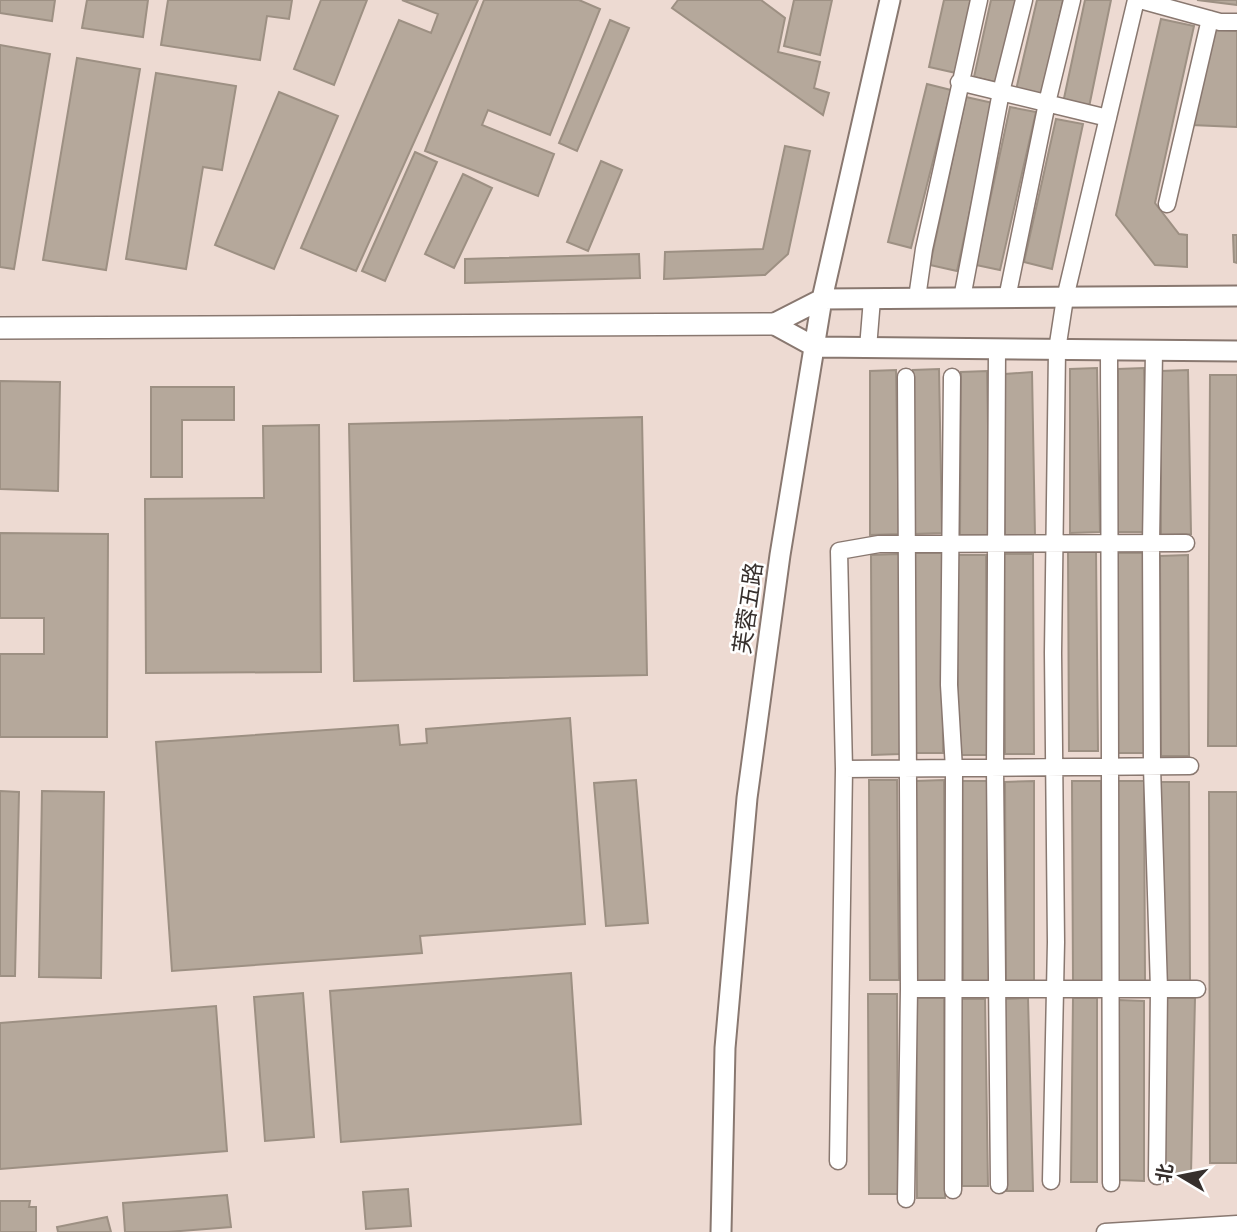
<svg xmlns="http://www.w3.org/2000/svg" width="1237" height="1232" font-family="'Golos Text','Noto Sans SC',sans-serif">
<style>
.building{fill:#b5a89b;stroke:#9d9083;stroke-width:2}
.lines{fill:none;stroke-linecap:round;stroke-linejoin:round}
.minor-casing{stroke:#897870;stroke-width:19}
.tertiary-casing{stroke:#897870;stroke-width:23}
.secondary-casing{stroke:#897870;stroke-width:24}
.minor{stroke:#fff;stroke-width:16}
.tertiary{stroke:#fff;stroke-width:19}
.secondary{stroke:#fff;stroke-width:21}
.labels{text-anchor:middle;stroke-width:5;stroke-linejoin:round;paint-order:stroke}
.street-label{font-size:23px;fill:#37302d;stroke:#fff}
</style>
<rect width="100%" height="100%" fill="#eddad2"/>
<path class="building" d="M 0,0 L 55,0 L 52,21 L 0,13 Z
M 87,0 L 148,0 L 143,37 L 82,28 Z
M 168,0 L 292,0 L 289,19 L 267,16 L 260,60 L 161,45 Z
M 321,0 L 367,0 L 334,85 L 294,69 Z
M 402,0 L 478,0 L 356,271 L 301,248 L 399,20 L 431,33 L 438,14 Z
M 484,0 L 579,0 L 600,9 L 550,135 L 488,110 L 482,125 L 554,154 L 538,196 L 425,151 Z
M 678,0 L 761,0 L 785,18 L 778,52 L 820,62 L 814,88 L 829,93 L 823,115 L 672,8 Z
M 794,0 L 832,0 L 820,55 L 784,46 Z
M 944,0 L 972,0 L 956,73 L 929,67 Z
M 991,0 L 1018,0 L 1000,83 L 974,77 Z
M 1037,0 L 1063,0 L 1042,95 L 1016,90 Z
M 1085,0 L 1111,0 L 1089,107 L 1063,103 Z
M 1197,0 L 1237,0 L 1237,5 Z
M 1161,19 L 1194,26 L 1155,203 L 1179,234 L 1187,235 L 1187,267 L 1155,265 L 1116,215 Z
M 610,20 L 629,28 L 577,151 L 559,143 Z
M 1215,30 L 1237,31 L 1237,127 L 1192,125 Z
M 0,45 L 50,54 L 14,269 L 0,267 Z
M 77,58 L 140,69 L 106,270 L 43,260 Z
M 156,73 L 236,86 L 222,170 L 203,167 L 186,269 L 126,259 Z
M 927,84 L 951,90 L 911,248 L 888,242 Z
M 279,92 L 338,116 L 274,269 L 215,245 Z
M 966,97 L 993,103 L 957,271 L 930,265 Z
M 1010,107 L 1036,112 L 1000,270 L 976,265 Z
M 1056,119 L 1083,124 L 1052,269 L 1024,262 Z
M 785,146 L 810,151 L 788,254 L 765,275 L 664,279 L 665,252 L 763,249 Z
M 415,152 L 437,162 L 385,281 L 362,271 Z
M 601,161 L 622,170 L 588,251 L 567,242 Z
M 463,174 L 492,188 L 454,268 L 425,254 Z
M 1233,235 L 1237,235 L 1237,263 L 1234,262 Z
M 639,254 L 640,278 L 465,283 L 465,259 Z
M 1097,368 L 1100,532 L 1070,533 L 1070,369 Z
M 1144,368 L 1147,532 L 1117,532 L 1118,369 Z
M 939,369 L 942,533 L 913,534 L 913,370 Z
M 896,370 L 899,534 L 870,535 L 870,371 Z
M 1188,370 L 1191,534 L 1161,535 L 1161,371 Z
M 987,371 L 990,535 L 960,535 L 961,372 Z
M 1032,372 L 1035,537 L 1005,537 L 1005,374 Z
M 1210,375 L 1237,375 L 1237,746 L 1208,746 Z
M 0,381 L 60,382 L 58,491 L 0,489 Z
M 151,387 L 234,387 L 234,420 L 182,420 L 182,477 L 151,477 Z
M 642,417 L 647,675 L 354,681 L 349,424 Z
M 319,425 L 321,672 L 146,673 L 145,499 L 264,498 L 263,426 Z
M 0,533 L 108,534 L 107,737 L 0,737 L 0,654 L 44,654 L 44,618 L 0,618 Z
M 1068,551 L 1096,551 L 1098,751 L 1069,751 Z
M 914,553 L 942,553 L 943,753 L 914,753 Z
M 1116,553 L 1144,553 L 1145,753 L 1117,753 Z
M 899,554 L 900,754 L 872,755 L 871,555 Z
M 1004,554 L 1033,554 L 1034,754 L 1005,754 Z
M 957,555 L 986,555 L 987,755 L 958,755 Z
M 1188,555 L 1189,756 L 1161,756 L 1160,556 Z
M 570,718 L 585,924 L 420,936 L 422,953 L 172,971 L 156,742 L 398,725 L 400,745 L 427,743 L 426,729 Z
M 636,780 L 648,923 L 606,926 L 594,783 Z
M 869,780 L 897,780 L 899,980 L 870,980 Z
M 944,780 L 945,980 L 917,981 L 916,781 Z
M 962,781 L 990,781 L 991,981 L 963,982 Z
M 1034,781 L 1034,981 L 1006,982 L 1005,782 Z
M 1072,781 L 1101,781 L 1102,981 L 1073,981 Z
M 1116,781 L 1144,781 L 1145,981 L 1117,981 Z
M 1160,782 L 1189,782 L 1190,982 L 1161,982 Z
M 0,791 L 19,792 L 15,976 L 0,976 Z
M 42,791 L 104,792 L 101,978 L 39,977 Z
M 1209,792 L 1237,792 L 1237,1163 L 1210,1163 Z
M 571,973 L 581,1124 L 341,1142 L 330,991 Z
M 303,993 L 314,1137 L 265,1141 L 254,997 Z
M 868,994 L 897,994 L 898,1194 L 869,1194 Z
M 916,998 L 944,998 L 945,1198 L 917,1198 Z
M 1028,998 L 1033,1191 L 1007,1191 L 1005,999 Z
M 1073,998 L 1097,998 L 1097,1182 L 1071,1182 Z
M 1165,998 L 1195,998 L 1191,1174 L 1164,1173 Z
M 960,999 L 985,999 L 988,1186 L 962,1186 Z
M 1119,1000 L 1144,1001 L 1144,1181 L 1118,1180 Z
M 216,1006 L 227,1151 L 0,1169 L 0,1023 Z
M 408,1189 L 411,1226 L 366,1229 L 363,1192 Z
M 227,1195 L 231,1227 L 168,1232 L 125,1232 L 123,1203 Z
M 0,1201 L 30,1201 L 29,1207 L 36,1207 L 36,1232 L 0,1232 Z
M 107,1217 L 111,1232 L 58,1232 L 57,1227 Z"/>
<g class="lines">
<g class="minor-casing">
<path id="minor" d="M 1140,0 L 1220,22 L 1237,22
M 959,82 L 1108,118
M 1167,204 L 1210,19
M 917,298 L 924,249 L 979,0
M 962,298 L 1001,92 L 1024,0
M 1007,298 L 1047,103 L 1072,0
M 868,348 L 872,299
M 997,349 L 995,769 L 999,1185
M 1109,350 L 1111,1183
M 1154,351 L 1151,543 L 1152,767 L 1159,989 L 1157,1176
M 952,377 L 949,685 L 954,769 L 953,1190
M 844,769 L 1190,766
M 909,989 L 1197,989
M 838,1161 L 844,769 L 839,551 L 879,544 L 1186,543
M 1051,1181 L 1056,942 L 1053,653 L 1057,350 L 1065,298 L 1136,0
M 906,1199 L 909,989 L 906,377
M 1105,1232 L 1237,1224"/>
</g>
<g class="tertiary-casing">
<path id="tertiary" d="M 773,324 L 815,347 L 1237,351
M 773,324 L 822,299 L 1237,296
M 721,1232 L 725,1048 L 747,798 L 780,555 L 822,299 L 890,0"/>
</g>
<g class="secondary-casing">
<path id="secondary" d="M 0,328 L 773,324"/>
</g>
<use href="#minor" class="minor"/>
<use href="#tertiary" class="tertiary"/>
<use href="#secondary" class="secondary"/>
</g>
<g class="labels">
<g class="street-label">
<text transform="translate(748 608) rotate(-82)" y="8">芙蓉五路</text>
</g>
</g>
<g transform="translate(1181 1176) rotate(280)" stroke="#ffffff" stroke-width="5" paint-order="stroke">
<path d="M0-5L12 26L0 18L-12 26Z" fill="#37302d"/>
<text y="-10" font-size="19" font-weight="bold" text-anchor="middle" fill="#37302d">北</text>
</g>
</svg>
